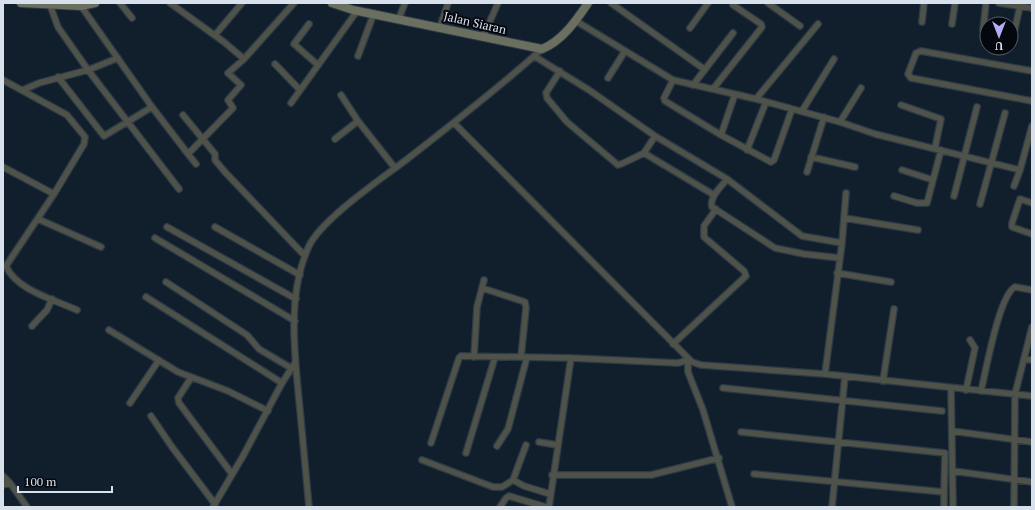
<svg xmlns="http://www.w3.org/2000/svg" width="1035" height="510" font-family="'PT Serif',serif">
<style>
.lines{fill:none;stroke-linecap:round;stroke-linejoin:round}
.street-casing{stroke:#2d3a48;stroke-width:8}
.secondary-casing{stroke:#2d3a48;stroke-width:10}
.street{stroke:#4e5249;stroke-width:5.5}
.secondary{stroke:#6a6f60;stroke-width:8}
.labels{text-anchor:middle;stroke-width:4;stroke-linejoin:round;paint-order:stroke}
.street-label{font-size:12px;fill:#d8e1eb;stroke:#04080e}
</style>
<rect width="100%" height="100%" fill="#111f2d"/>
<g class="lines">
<g class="street-casing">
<path id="street" d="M 120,3 L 132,18
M 170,3 L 224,42 L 244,59 L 294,3
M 611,3 L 704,69
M 768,3 L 800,26
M 999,3 L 1032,8
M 50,5 L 58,27 L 88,70 L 179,189
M 81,6 L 152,107 L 188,154 L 233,108 L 228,100 L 241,85 L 228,73 L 244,59
M 399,18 L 405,3
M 576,21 L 673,80 L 756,99 L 840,122 L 875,134 L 1020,170 L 1032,126
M 922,22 L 924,3
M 309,24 L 294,44 L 318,65
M 952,24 L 955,3
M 440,27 L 448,3
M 690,28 L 708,3
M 983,30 L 986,3
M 1014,33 L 1020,6
M 215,35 L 242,3
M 483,37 L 498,3
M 358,56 L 374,13
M 534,56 L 589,90 L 655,136 L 727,179 L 802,236 L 842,243
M 275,64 L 300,90
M 560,71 L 546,93 L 547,98 L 567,122 L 618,165 C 620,165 640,155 644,153 L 714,195
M 1032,71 L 921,51 L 916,53 L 908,74 L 911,78 L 1032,101
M 58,77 L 104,136 L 152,107
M 608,78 L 625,51
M 3,80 L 67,115 L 85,137 L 84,144 L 54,194 L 6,266 C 16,290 55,300 77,310
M 673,80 L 664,98 L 665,101 L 721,135 L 771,162 L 774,160 L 792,109
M 693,85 L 733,33
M 713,89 L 762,27 L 761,24 L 733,5
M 23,90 L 39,83 L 88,70 L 118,58
M 341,95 L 358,121 L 395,168
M 756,99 L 818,24
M 291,103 L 357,11
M 901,105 L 941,119 L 935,148
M 802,111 L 834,59
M 183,115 L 215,154 L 215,160 L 224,171 L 305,256
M 840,122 L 861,88
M 454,123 L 692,362 L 701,365 L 825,374 L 1032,396
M 721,135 L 735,94
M 335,139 L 358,121
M 747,150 L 766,102
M 644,153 L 655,136
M 188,154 L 196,164
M 811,157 L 855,167
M 3,167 L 54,194
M 902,170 L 933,180
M 807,172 L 824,117
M 727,179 C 722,186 709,197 712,207 L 775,248 L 804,254 L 840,258
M 1014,186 L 1020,170
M 894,196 L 917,203 L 927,203 L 941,150
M 954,196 L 977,107
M 1032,203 L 1020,199 L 1012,223 L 1012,227 L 1032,234
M 980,204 L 1005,113
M 844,218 L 918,230
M 38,219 L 101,247
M 167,227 L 296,299
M 215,227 L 300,275
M 155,238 L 295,321
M 837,273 L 891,282
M 166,282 L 247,335 L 259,349 L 291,368
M 482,288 L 525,302 L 526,308 L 521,357
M 146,297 L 282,383
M 32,326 L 47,310 L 52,299
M 109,330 L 178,372 L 228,391 L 268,411
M 673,344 L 746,276 L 744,271 L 704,237 L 704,226 L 716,209
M 474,357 L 477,307 L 484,280
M 1024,359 L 1032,360
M 690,361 L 688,364 L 688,372 L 703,410 L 732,507
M 825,374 L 842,243 L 846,193
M 191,378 L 178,398 L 179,403 L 232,474
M 883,381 L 894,309
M 723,388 L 942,411
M 951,388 L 953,507
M 966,390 L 975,348 L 970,340
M 981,391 C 986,371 999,295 1015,287 L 1032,290
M 130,403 L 159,360
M 151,416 L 172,447 L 215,504
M 952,431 L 1032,442
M 741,432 L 945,453 L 944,492 L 754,474
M 539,442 L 557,445
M 431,443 L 459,358 L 461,356 L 571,358 L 678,363 L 688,360
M 526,445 L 513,480 L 524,486 L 550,494
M 497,446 L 508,429 L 527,357
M 466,453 L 495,357
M 422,460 L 493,487 L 502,487 L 513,480
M 953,471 L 1032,482
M 552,475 L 651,475 L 719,458
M 3,476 L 10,483
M 3,485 L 10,483 L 27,507
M 944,492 L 944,507
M 213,507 L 243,456 L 282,383 L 295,363
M 309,507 C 306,475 303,443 300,410 C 295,358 286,295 309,246 C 322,219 381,179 406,160 C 452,124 499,88 542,49
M 500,507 L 506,498 L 509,496 L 546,507
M 549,507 L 571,358
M 832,507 L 845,376
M 1014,507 L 1015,394 L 1032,327"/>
</g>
<g class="secondary-casing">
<path id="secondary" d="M 21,3 L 81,6 L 95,3
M 332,3 L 353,10 L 542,49 C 562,41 576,21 588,3"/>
</g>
<use href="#street" class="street"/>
<use href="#secondary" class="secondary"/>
</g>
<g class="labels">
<g class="street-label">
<text transform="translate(475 23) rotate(13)" y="4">Jalan Siaran</text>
</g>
</g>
<rect width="1035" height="510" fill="none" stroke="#d8e1eb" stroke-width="8"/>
<g transform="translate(999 36) rotate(180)"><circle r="19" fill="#04080e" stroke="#595f66"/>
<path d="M0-3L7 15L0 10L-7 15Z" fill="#b3adf9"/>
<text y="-6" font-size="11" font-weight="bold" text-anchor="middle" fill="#d8e1eb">U</text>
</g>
<path d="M18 486v6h94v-6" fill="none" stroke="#d8e1eb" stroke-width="2"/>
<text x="24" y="486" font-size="12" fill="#d8e1eb" stroke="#04080e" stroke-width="3" paint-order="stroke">100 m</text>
</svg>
